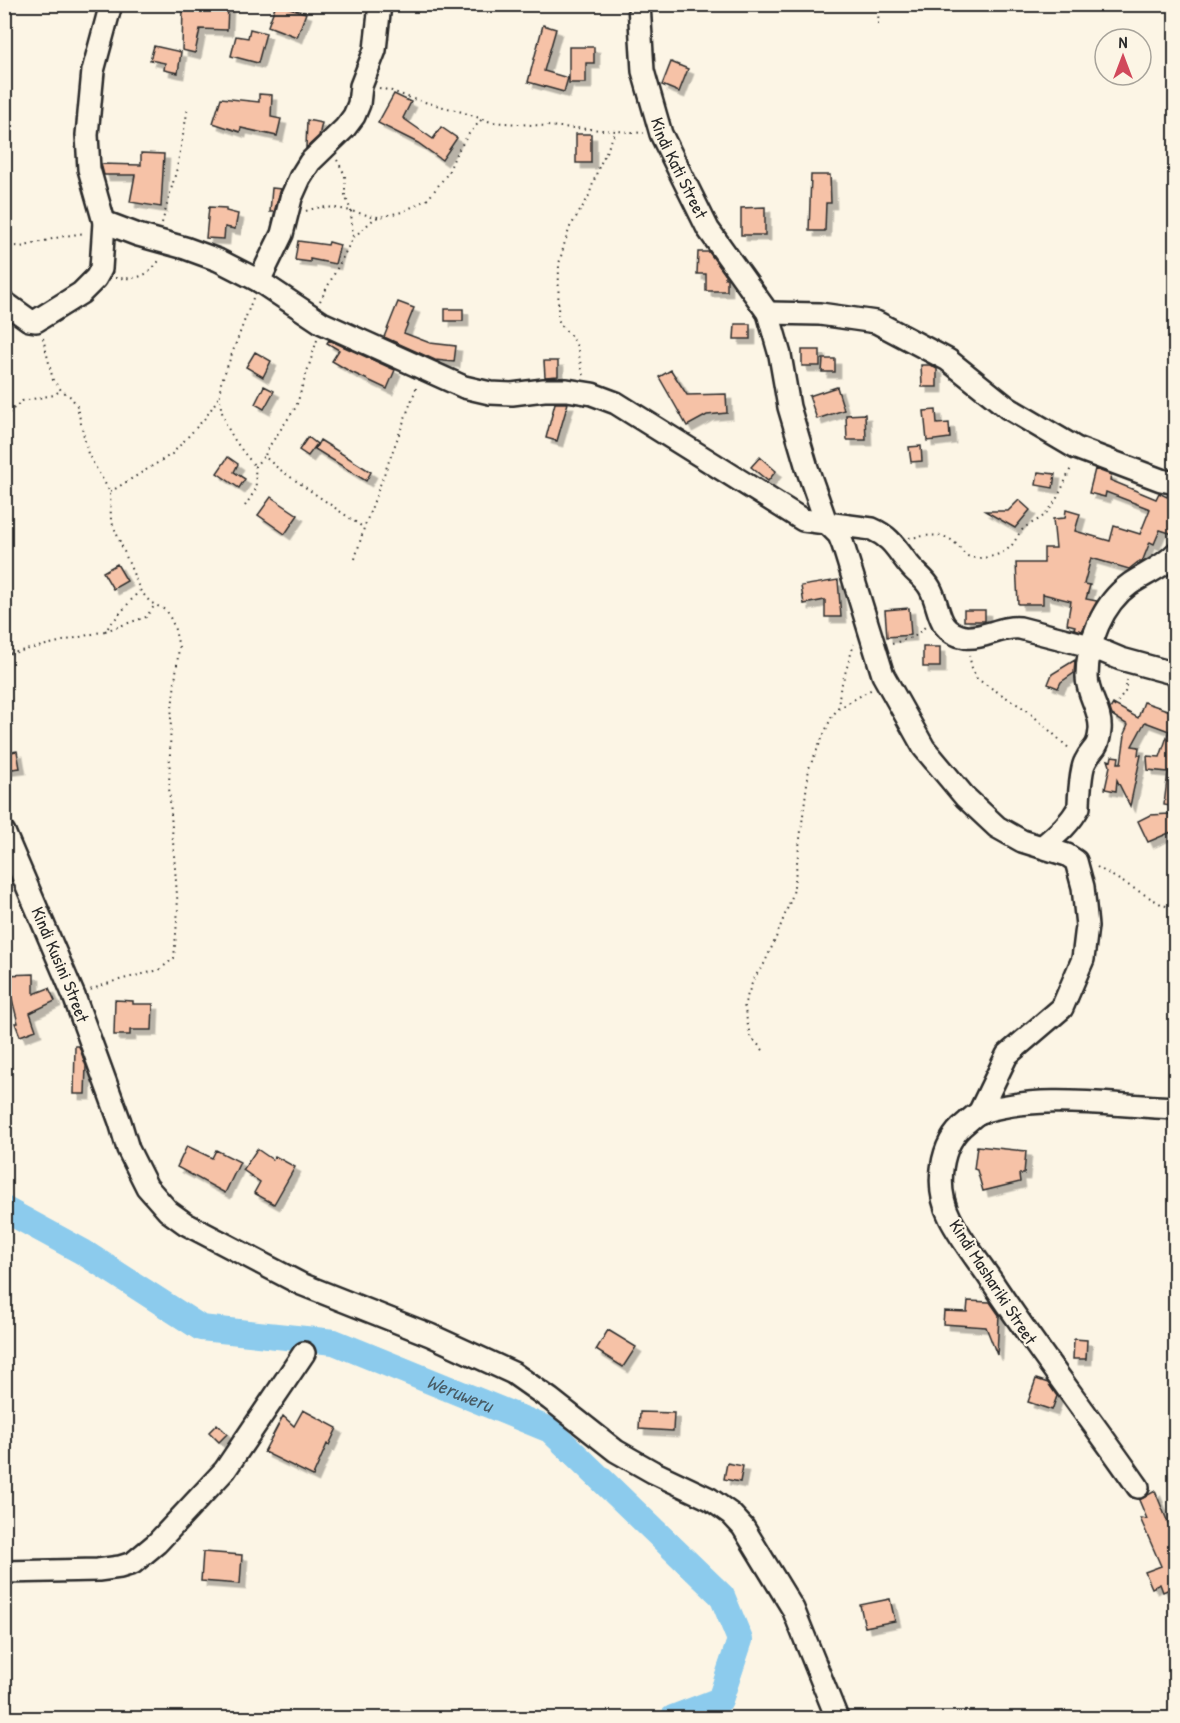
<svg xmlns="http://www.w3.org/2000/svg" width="1180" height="1723" font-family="'Patrick Hand',sans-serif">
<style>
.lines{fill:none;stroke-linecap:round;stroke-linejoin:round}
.river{stroke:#8ccbed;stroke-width:26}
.building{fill:#f6c2a7;stroke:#2b2b2b;stroke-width:1.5;filter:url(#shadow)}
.minor-casing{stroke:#2b2b2b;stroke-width:26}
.path{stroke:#2b2b2b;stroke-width:2;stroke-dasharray:1.5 4.5;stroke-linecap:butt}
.minor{stroke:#fcf5e5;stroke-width:21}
.labels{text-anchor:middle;stroke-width:4.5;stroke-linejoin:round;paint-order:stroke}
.street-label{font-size:18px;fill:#2b2b2b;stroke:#fcf5e5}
.water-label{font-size:20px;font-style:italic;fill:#485b65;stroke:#fcf5e5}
</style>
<defs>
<filter id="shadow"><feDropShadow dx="5.5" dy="5.5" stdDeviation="0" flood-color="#0004"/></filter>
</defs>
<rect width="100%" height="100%" fill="#fcf5e5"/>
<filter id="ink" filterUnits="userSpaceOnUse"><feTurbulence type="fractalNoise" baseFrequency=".0167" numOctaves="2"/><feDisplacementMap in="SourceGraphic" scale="12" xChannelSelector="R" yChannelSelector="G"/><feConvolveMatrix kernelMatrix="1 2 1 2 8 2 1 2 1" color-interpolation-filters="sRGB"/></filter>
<g filter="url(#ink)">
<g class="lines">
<path class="river" id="s1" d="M 4,1209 L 83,1252 L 201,1328 L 334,1342 L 550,1430 L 722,1596 L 740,1640 L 720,1700 L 673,1718"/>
</g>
<path class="building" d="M 276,4 L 306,13 L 297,37 L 268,26 Z
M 183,6 L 228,7 L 227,30 L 200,29 L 195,53 L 182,50 Z
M 543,25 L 556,29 L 544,71 L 568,78 L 564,92 L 528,82 Z
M 250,29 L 266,33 L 258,63 L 231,56 L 236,36 L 248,38 Z
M 154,46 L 181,52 L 178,73 L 164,70 L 165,63 L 150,60 Z
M 569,47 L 594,47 L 594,63 L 586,63 L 586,83 L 569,83 Z
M 671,62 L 688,69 L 679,92 L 662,85 Z
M 259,94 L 272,95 L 271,117 L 281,119 L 277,136 L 241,128 L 240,132 L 213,123 L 221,98 L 259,102 Z
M 394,94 L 411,102 L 403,118 L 433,139 L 441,127 L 457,138 L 442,160 L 418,143 L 378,123 Z
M 307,120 L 322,123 L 319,136 L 306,148 Z
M 576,134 L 591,134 L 591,163 L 576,163 Z
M 141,153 L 164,154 L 161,207 L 130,202 L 135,175 L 104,175 L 101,164 L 141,165 Z
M 811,175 L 830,175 L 831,203 L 826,203 L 825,231 L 809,231 Z
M 272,188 L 281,189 L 274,212 L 270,212 Z
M 209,207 L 226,208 L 226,211 L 238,214 L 235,229 L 225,227 L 224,239 L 206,238 Z
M 765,207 L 765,235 L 741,235 L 741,208 Z
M 298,241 L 328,245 L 329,242 L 340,245 L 335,264 L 310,259 L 310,262 L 295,260 Z
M 698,252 L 709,252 L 725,274 L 725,278 L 727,278 L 727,291 L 706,291 L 706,274 L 697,274 Z
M 398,302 L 414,308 L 404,333 L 430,343 L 456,346 L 454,362 L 435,360 L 384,337 Z
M 445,309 L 463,309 L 463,321 L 445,321 Z
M 735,324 L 750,324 L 750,339 L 734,339 Z
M 329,340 L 395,370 L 387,389 L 351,372 L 332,361 L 339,350 L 327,343 Z
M 802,350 L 820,350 L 820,366 L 802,366 Z
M 255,352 L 271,361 L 263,377 L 246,367 Z
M 823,359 L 835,359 L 835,372 L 822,372 Z
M 544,361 L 558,361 L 558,376 L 545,377 Z
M 921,365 L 930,365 L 937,369 L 937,387 L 922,387 Z
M 671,370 L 687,395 L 726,394 L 727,413 L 707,415 L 687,426 L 659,377 Z
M 264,386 L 274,391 L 264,409 L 255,404 Z
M 837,387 L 844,410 L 817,419 L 809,396 Z
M 555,403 L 568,403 L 557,441 L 546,438 Z
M 936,410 L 937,424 L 949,423 L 950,438 L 927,441 L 924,411 Z
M 865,414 L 866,440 L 847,440 L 846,415 Z
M 308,437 L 317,444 L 308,456 L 299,450 Z
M 320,440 L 371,472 L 366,481 L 315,449 Z
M 921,446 L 922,461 L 911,462 L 909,447 Z
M 228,457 L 238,464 L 234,472 L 245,479 L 239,488 L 217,473 Z
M 760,457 L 776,471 L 768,481 L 751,467 Z
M 1095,469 L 1111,475 L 1110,480 L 1156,499 L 1159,493 L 1167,497 L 1168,494 L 1176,495 L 1176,535 L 1160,530 L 1154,544 L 1150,542 L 1142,562 L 1138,562 L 1129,569 L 1091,558 L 1084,584 L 1090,585 L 1086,599 L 1097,601 L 1082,631 L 1074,629 L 1075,626 L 1067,624 L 1071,601 L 1043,594 L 1043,604 L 1018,604 L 1016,563 L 1044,563 L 1044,548 L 1056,548 L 1053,519 L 1065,518 L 1066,510 L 1080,514 L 1075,531 L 1110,541 L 1114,526 L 1140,534 L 1150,509 L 1106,492 L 1105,497 L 1089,493 Z
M 1038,472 L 1055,474 L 1053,488 L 1036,485 Z
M 271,497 L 298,515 L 285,534 L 258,515 Z
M 1019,500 L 1030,510 L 1015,528 L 985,511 L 1008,511 Z
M 117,564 L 127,581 L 113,589 L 103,572 Z
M 838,580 L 841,617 L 825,617 L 825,600 L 804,604 L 801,586 Z
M 909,608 L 911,635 L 887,637 L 885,610 Z
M 964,610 L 985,610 L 985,621 L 964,621 Z
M 923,647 L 940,647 L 940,667 L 923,667 Z
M 1075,660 L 1074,673 L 1061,682 L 1058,688 L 1048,684 L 1052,674 Z
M 1144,702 L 1176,713 L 1176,807 L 1164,805 L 1168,772 L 1148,770 L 1147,756 L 1160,757 L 1169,731 L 1145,722 L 1132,746 L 1139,747 L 1138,755 L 1141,755 L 1130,806 L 1117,780 L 1116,791 L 1105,789 L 1110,766 L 1108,760 L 1111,761 L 1112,756 L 1119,757 L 1118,763 L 1121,763 L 1125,735 L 1124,734 L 1128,725 L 1112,715 L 1110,709 L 1113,704 L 1138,718 Z
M 17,751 L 20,768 L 4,770 L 4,753 Z
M 1170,814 L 1176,830 L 1148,842 L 1138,821 L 1150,815 Z
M 34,974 L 34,994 L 49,988 L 55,1001 L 30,1013 L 36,1030 L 20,1036 L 15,1023 L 18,1023 L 12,999 L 4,1001 L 4,975 Z
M 115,1000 L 133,1001 L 133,1004 L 153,1004 L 152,1030 L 130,1030 L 130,1035 L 114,1035 Z
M 75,1046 L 79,1046 L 86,1066 L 85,1094 L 74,1094 Z
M 187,1146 L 212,1158 L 216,1150 L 240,1162 L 225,1193 L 177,1167 Z
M 977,1146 L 1026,1151 L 1024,1174 L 1019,1174 L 1020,1182 L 983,1191 L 977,1170 L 974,1169 Z
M 257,1149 L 273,1160 L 275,1156 L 295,1167 L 274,1204 L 254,1193 L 260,1182 L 243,1170 Z
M 968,1301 L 990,1302 L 999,1315 L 997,1355 L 986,1327 L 943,1324 L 944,1311 L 967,1312 Z
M 608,1330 L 636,1347 L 623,1367 L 596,1350 Z
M 1074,1339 L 1087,1340 L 1086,1359 L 1073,1359 Z
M 1036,1379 L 1048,1383 L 1057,1396 L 1052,1410 L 1028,1402 Z
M 303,1410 L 337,1428 L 329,1445 L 327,1444 L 313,1476 L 264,1452 L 283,1416 L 294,1426 Z
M 640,1412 L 674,1413 L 673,1431 L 639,1429 Z
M 217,1424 L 227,1434 L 219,1442 L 209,1432 Z
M 727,1463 L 743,1466 L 740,1482 L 724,1479 Z
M 1155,1491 L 1171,1530 L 1176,1528 L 1176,1586 L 1163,1592 L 1160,1584 L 1152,1588 L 1145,1572 L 1161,1566 L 1140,1518 L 1147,1519 L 1139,1500 Z
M 203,1552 L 242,1555 L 240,1584 L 201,1581 Z
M 890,1599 L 895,1621 L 865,1627 L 860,1605 Z"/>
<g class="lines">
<g class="minor-casing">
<g id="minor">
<path id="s2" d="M 639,4 L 643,71 L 661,134 L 708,229 L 768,313 L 780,355 L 789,407 L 807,468 L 826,522 L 839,535 L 843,545 L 883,675 L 924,748 L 965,797 L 997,827 L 1022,841 L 1067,855 L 1076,861 L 1083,887 L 1087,926 L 1083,959 L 1062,1008 L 1007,1055 L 979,1113"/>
<path d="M 104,222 L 138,235 L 185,248 L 218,260 L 259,281 L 322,323 L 464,387 L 490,393 L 512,394 L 544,390 L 567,390 L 592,394 L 616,403 L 803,520 L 872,529 C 893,538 897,551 911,567 C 917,574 925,579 930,588 C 941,608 936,632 965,637 C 984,639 1001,626 1020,628 L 1090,646 L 1121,659 L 1176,674"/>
<path d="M 259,281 L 282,234 L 291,198 L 300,178 L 310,162 L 345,128 L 354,116 L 359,104 L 361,86 L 375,50 L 380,4"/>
<path d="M 4,302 L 29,320 L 36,321 L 81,293 L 96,278 L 101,269 L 104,222 L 89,169 L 87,135 L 93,71 L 111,4"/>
<path d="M 768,313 L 820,314 L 876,322 L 948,360 L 1008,408 L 1076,448 L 1161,480 L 1176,483"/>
<path id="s3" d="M 4,832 L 74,996 L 120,1122 L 128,1149 L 147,1187 L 168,1211 L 186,1224 L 301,1284 L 430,1335 L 513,1373 L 550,1399 L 616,1451 L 653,1472 L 710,1499 L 731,1514 L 743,1527 L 793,1609 L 837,1718"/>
<path d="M 1042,847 C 1056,835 1070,824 1079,807 C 1079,798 1081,769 1085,762 C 1092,747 1098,751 1100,730 C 1102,712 1087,695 1087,677 C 1087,643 1102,604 1130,584 C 1145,574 1163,567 1176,553"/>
<path d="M 1138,1487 C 1091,1419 1041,1355 995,1286 C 981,1264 962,1242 950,1218 C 935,1188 939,1144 966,1123 C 971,1119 975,1114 981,1112 C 1043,1093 1112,1106 1176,1108"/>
<path d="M 4,1572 L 98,1570 L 120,1567 L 133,1563 L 157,1543 L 225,1470 L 304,1353"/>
</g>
</g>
<path class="path" d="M 878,24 L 879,4
M 379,88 L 392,91 L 413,99 L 459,111 L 491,122 L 644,133
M 337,160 L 345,175 L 345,195 L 351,211 L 353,238
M 306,211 C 330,201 354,214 379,217
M 162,223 L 177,168 L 188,108
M 4,244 L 21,247 L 64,236 L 86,233
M 115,278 C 138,279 147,278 161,258
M 253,298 L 221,383 C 215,416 234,442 255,466
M 320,301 L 353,238 L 375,218 L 402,212 L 428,199 L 448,173 L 456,154 L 468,135 L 482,119
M 43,338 L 53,380 L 61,390 L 71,397 L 77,406 L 88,454 L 110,492 L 111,520 L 140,590 L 150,602 L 167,611 L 174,626 L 179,647 L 171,717 L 169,787 L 178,909 L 174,958 L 159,970 L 115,981 L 90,990
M 317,340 L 296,407 L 266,451 L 265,457 L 279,469 L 364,528
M 584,375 C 579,364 580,352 575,342 C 570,333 562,329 558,319 L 559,264 L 564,245 L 570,227 L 588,198 L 598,169 L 616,131
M 4,417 L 22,401 L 54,395 L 61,390
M 110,492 L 172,454 L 206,417 L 219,397
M 245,506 L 256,489 L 255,466 L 265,455
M 909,538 C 925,536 945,531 957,545 C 962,550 963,555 970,557 C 982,560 1000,556 1009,548 C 1015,543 1017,535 1023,529 C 1028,524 1036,522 1042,517 C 1057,505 1064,482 1072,466
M 355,559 L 364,528 L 417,386
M 105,631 L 146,617 L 155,605
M 892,644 L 915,636 L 926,626
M 4,655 L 105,631 L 139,591
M 969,655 L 972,668 L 977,679 L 1028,711 L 1071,750
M 1114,707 L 1125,692 L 1127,680
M 838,708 L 840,690 L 854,644
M 1097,867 L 1161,904 L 1176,910
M 763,1050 L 750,1036 L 744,1005 L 754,978 L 764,964 L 775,940 L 793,894 L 809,768 L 832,716 L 838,709 L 872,689"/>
<use href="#minor" class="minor"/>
</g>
</g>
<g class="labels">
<g class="street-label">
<text dy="6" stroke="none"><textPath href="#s2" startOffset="171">Kindi Kati Street</textPath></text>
<text dy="6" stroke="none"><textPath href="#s3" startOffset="144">Kindi Kusini Street</textPath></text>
<text transform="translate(993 1282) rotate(57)" y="6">Kindi Mashariki Street</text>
</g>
<g class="water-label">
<text dy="7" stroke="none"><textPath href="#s1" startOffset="500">Weruweru</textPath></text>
</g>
</g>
<rect width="1180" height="1723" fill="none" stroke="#fcf5e5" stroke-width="24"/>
<rect x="12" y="12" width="1156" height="1699" fill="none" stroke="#2b2b2b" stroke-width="2" filter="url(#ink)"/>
<g transform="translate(1123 57)"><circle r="28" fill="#fcf5e5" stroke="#a8a49b" stroke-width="1.5"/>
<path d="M0-4.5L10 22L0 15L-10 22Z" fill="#d1495b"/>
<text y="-9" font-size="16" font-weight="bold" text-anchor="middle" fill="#2b2b2b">N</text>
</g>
</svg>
